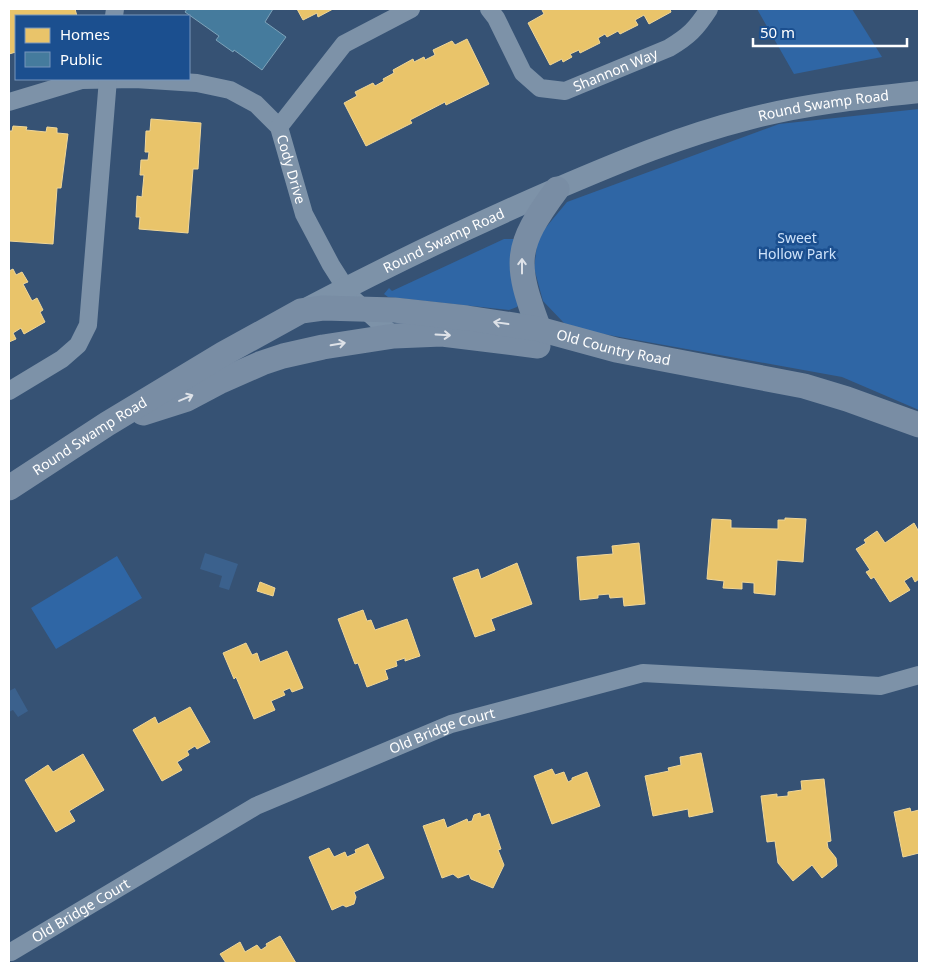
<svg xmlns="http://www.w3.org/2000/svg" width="928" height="972" font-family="'Noto Sans',sans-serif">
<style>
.green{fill:#2f66a5}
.water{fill:#3b618d}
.homes{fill:#e9c46a;stroke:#f0d697}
.public{fill:#457b9d;stroke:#7da3ba}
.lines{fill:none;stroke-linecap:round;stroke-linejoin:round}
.minor{stroke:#7d92a8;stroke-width:18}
.tertiary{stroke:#7d92a8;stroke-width:22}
.secondary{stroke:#798da4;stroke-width:25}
.oneway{stroke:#dee2e8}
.labels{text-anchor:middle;stroke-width:5;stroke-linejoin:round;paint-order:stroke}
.street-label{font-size:14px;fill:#fff;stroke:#1b4f8f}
.park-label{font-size:14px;fill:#cfe3fa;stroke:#1b4f8f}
</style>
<rect width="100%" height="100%" fill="#365274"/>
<path class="green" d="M 757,9 L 852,9 L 882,57 L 794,74 Z
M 919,109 L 919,410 L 842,377 L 592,332 L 564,323 L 543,301 L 534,268 L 538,237 L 567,202 L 779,124 Z
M 504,239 L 514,239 L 520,302 L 517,307 L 509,310 L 388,297 L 384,294 L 389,288 L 392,291 Z
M 117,556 L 142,598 L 56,649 L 31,608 Z"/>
<path class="water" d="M 205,553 L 238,564 L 229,590 L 219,587 L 222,576 L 200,569 Z
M 15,688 L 28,711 L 18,717 L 13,710 L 9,712 L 9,691 Z"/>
<path class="homes" d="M 9,9 L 75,9 L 77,16 L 16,16 L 16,52 L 9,54 Z
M 297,9 L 333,9 L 318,17 L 317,13 L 303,20 Z
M 545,9 L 670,9 L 671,12 L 649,24 L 644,15 L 635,20 L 638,25 L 620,34 L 618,31 L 607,37 L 605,34 L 598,38 L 600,43 L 580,53 L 579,50 L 570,54 L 572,57 L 563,62 L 562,59 L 550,65 L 528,23 L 544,14 L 542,10 Z
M 467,39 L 489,84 L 446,105 L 445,102 L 410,120 L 412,123 L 366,146 L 344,103 L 357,96 L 355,92 L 373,83 L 375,86 L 384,81 L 383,79 L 394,73 L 393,70 L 413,59 L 414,62 L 424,57 L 425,60 L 435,55 L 433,50 L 452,41 L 455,45 Z
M 151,119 L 201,123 L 198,169 L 193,169 L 188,233 L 139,229 L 140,217 L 136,217 L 137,196 L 142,197 L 144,175 L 140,175 L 141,160 L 148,160 L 149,152 L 145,152 L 146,131 L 150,131 Z
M 13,126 L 27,127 L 26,130 L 46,132 L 47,127 L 57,128 L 57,133 L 68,134 L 61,188 L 57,188 L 53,244 L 9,241 L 9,131 L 12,131 Z
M 13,269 L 16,275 L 22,272 L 28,282 L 23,284 L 32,301 L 37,298 L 43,310 L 40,312 L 45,322 L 24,334 L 21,328 L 13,333 L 16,339 L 9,342 L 9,271 Z
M 785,518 L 806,519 L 803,562 L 777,560 L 775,595 L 754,593 L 754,583 L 742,582 L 742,589 L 723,588 L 724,581 L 707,579 L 712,519 L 731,520 L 731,528 L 778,529 L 778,520 L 785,520 Z
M 914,523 L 919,532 L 919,579 L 915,582 L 912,576 L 904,581 L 910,590 L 890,602 L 874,577 L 871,579 L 866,572 L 870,570 L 856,549 L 866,543 L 864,540 L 877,531 L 885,543 Z
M 639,543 L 645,604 L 624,606 L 623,597 L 610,598 L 609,594 L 598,595 L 598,598 L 580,600 L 577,557 L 613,554 L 612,546 Z
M 517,563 L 532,604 L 491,619 L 495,630 L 475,637 L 453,578 L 478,569 L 481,579 Z
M 260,582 L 275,588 L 273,596 L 257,591 Z
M 363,610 L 367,621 L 371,620 L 375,630 L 407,619 L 420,656 L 405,661 L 405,658 L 396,661 L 397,666 L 385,670 L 388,679 L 367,687 L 358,663 L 355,664 L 338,619 Z
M 246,643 L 252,655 L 257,653 L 260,662 L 287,651 L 303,688 L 292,692 L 290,688 L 283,691 L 285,695 L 271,701 L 275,710 L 254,719 L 236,677 L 234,679 L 223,653 Z
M 190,707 L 210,742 L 197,749 L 195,746 L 187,751 L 189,755 L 177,762 L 182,770 L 162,781 L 133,730 L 155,717 L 158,724 Z
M 701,753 L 713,812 L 689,817 L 688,809 L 653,816 L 645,776 L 669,771 L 668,768 L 681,765 L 680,757 Z
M 83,754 L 104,790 L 69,811 L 75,821 L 56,832 L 25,780 L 48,765 L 53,772 Z
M 552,769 L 555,775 L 564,772 L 568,782 L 572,780 L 572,778 L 587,772 L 600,806 L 552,824 L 534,776 Z
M 824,779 L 831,841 L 827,842 L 828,848 L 836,858 L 837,866 L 822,878 L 812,865 L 793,881 L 778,863 L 775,841 L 767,842 L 761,796 L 777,794 L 777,797 L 788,796 L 788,792 L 802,790 L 801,781 Z
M 910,808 L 911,812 L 919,810 L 919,853 L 903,857 L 894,812 Z
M 480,813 L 481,817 L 489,814 L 501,849 L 498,850 L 504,865 L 493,888 L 471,879 L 469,874 L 458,878 L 453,874 L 442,878 L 423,826 L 444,819 L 447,828 L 467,819 L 468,822 L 472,821 L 474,815 Z
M 368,844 L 384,878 L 354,892 L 356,897 L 354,904 L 346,907 L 343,905 L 332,910 L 309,857 L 329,848 L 334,857 L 345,852 L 347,857 L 356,853 L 355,850 Z
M 280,936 L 296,963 L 226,963 L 220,954 L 240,942 L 245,952 L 257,945 L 261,950 L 267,946 L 266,944 Z"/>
<path class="public" d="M 187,9 L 273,9 L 265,22 L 286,37 L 262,70 L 234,50 L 233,52 L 216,40 L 219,36 L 185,12 Z"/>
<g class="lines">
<g class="minor">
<path id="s1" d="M 489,9 L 496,18 L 523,73 L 540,88 L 565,91 L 669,48 C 689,36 696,29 709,9"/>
<path d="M 114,16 L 115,9"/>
<path id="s2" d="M 9,102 L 82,80 L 135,79 L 197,83 L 230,90 L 256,104 L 279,127 L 304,214 L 331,265 L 352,298 L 394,336"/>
<path d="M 279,127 L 344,44 L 411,9"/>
<path d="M 9,391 L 62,359 L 78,345 L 88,325 L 108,79"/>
<path id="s3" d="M 11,952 L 256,806 L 451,724 L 643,673 L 880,686 L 919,675"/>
</g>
<path class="tertiary" id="s4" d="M 304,310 C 387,266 471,226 556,189 C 619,162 681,136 748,119 C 804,104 862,98 919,92"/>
<g class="secondary">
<path d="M 539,329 C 514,262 514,247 557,189"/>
<path d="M 143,413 L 187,399 L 221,381 L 262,363 L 283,356 L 323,347 L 394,336 L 442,334 L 538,346"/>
<path id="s5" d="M 9,488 L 107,424 L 223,354 L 301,311 L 323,308 L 394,310 L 467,318 L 539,329 L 616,350 L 804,386 L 847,399 L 919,425"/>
</g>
</g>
<defs><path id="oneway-shaft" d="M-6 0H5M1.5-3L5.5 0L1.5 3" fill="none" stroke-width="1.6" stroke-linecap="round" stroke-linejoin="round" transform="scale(1.25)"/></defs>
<g class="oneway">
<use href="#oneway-shaft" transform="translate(522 266) rotate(-90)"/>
<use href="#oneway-shaft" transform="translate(501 323) rotate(-172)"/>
<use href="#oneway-shaft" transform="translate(443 335) rotate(3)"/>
<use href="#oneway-shaft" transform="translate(338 344) rotate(-10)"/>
<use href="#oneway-shaft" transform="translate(186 398) rotate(-23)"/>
</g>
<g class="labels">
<g class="street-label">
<text dy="5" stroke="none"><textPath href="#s1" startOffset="175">Shannon Way</textPath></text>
<text dy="5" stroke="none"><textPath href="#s4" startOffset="561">Round Swamp Road</textPath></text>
<text dy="5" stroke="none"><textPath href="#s2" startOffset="331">Cody Drive</textPath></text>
<text dy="5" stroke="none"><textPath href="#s4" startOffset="156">Round Swamp Road</textPath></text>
<text dy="5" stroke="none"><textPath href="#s5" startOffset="658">Old Country Road</textPath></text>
<text dy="5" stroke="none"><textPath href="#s5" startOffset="96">Round Swamp Road</textPath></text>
<text dy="5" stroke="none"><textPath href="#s3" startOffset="486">Old Bridge Court</textPath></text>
<text dy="5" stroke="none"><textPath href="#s3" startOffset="81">Old Bridge Court</textPath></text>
</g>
<g class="park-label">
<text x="797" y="243">Sweet<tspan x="797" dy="16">Hollow Park</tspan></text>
</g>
</g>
<rect width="928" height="972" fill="none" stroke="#ffffff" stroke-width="20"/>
<rect x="15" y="15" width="175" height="65" fill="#1b4f8f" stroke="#7695bc"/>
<rect x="25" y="28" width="25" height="15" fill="#e9c46a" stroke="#7695bc"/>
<text x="60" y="40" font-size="15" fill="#ffffff">Homes</text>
<rect x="25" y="52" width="25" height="15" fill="#457b9d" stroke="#7695bc"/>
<text x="60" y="65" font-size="15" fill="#ffffff">Public</text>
<path d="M753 38v8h154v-8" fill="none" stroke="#ffffff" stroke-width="2.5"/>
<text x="760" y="38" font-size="15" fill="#ffffff" stroke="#1b4f8f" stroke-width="4" paint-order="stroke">50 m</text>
</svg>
